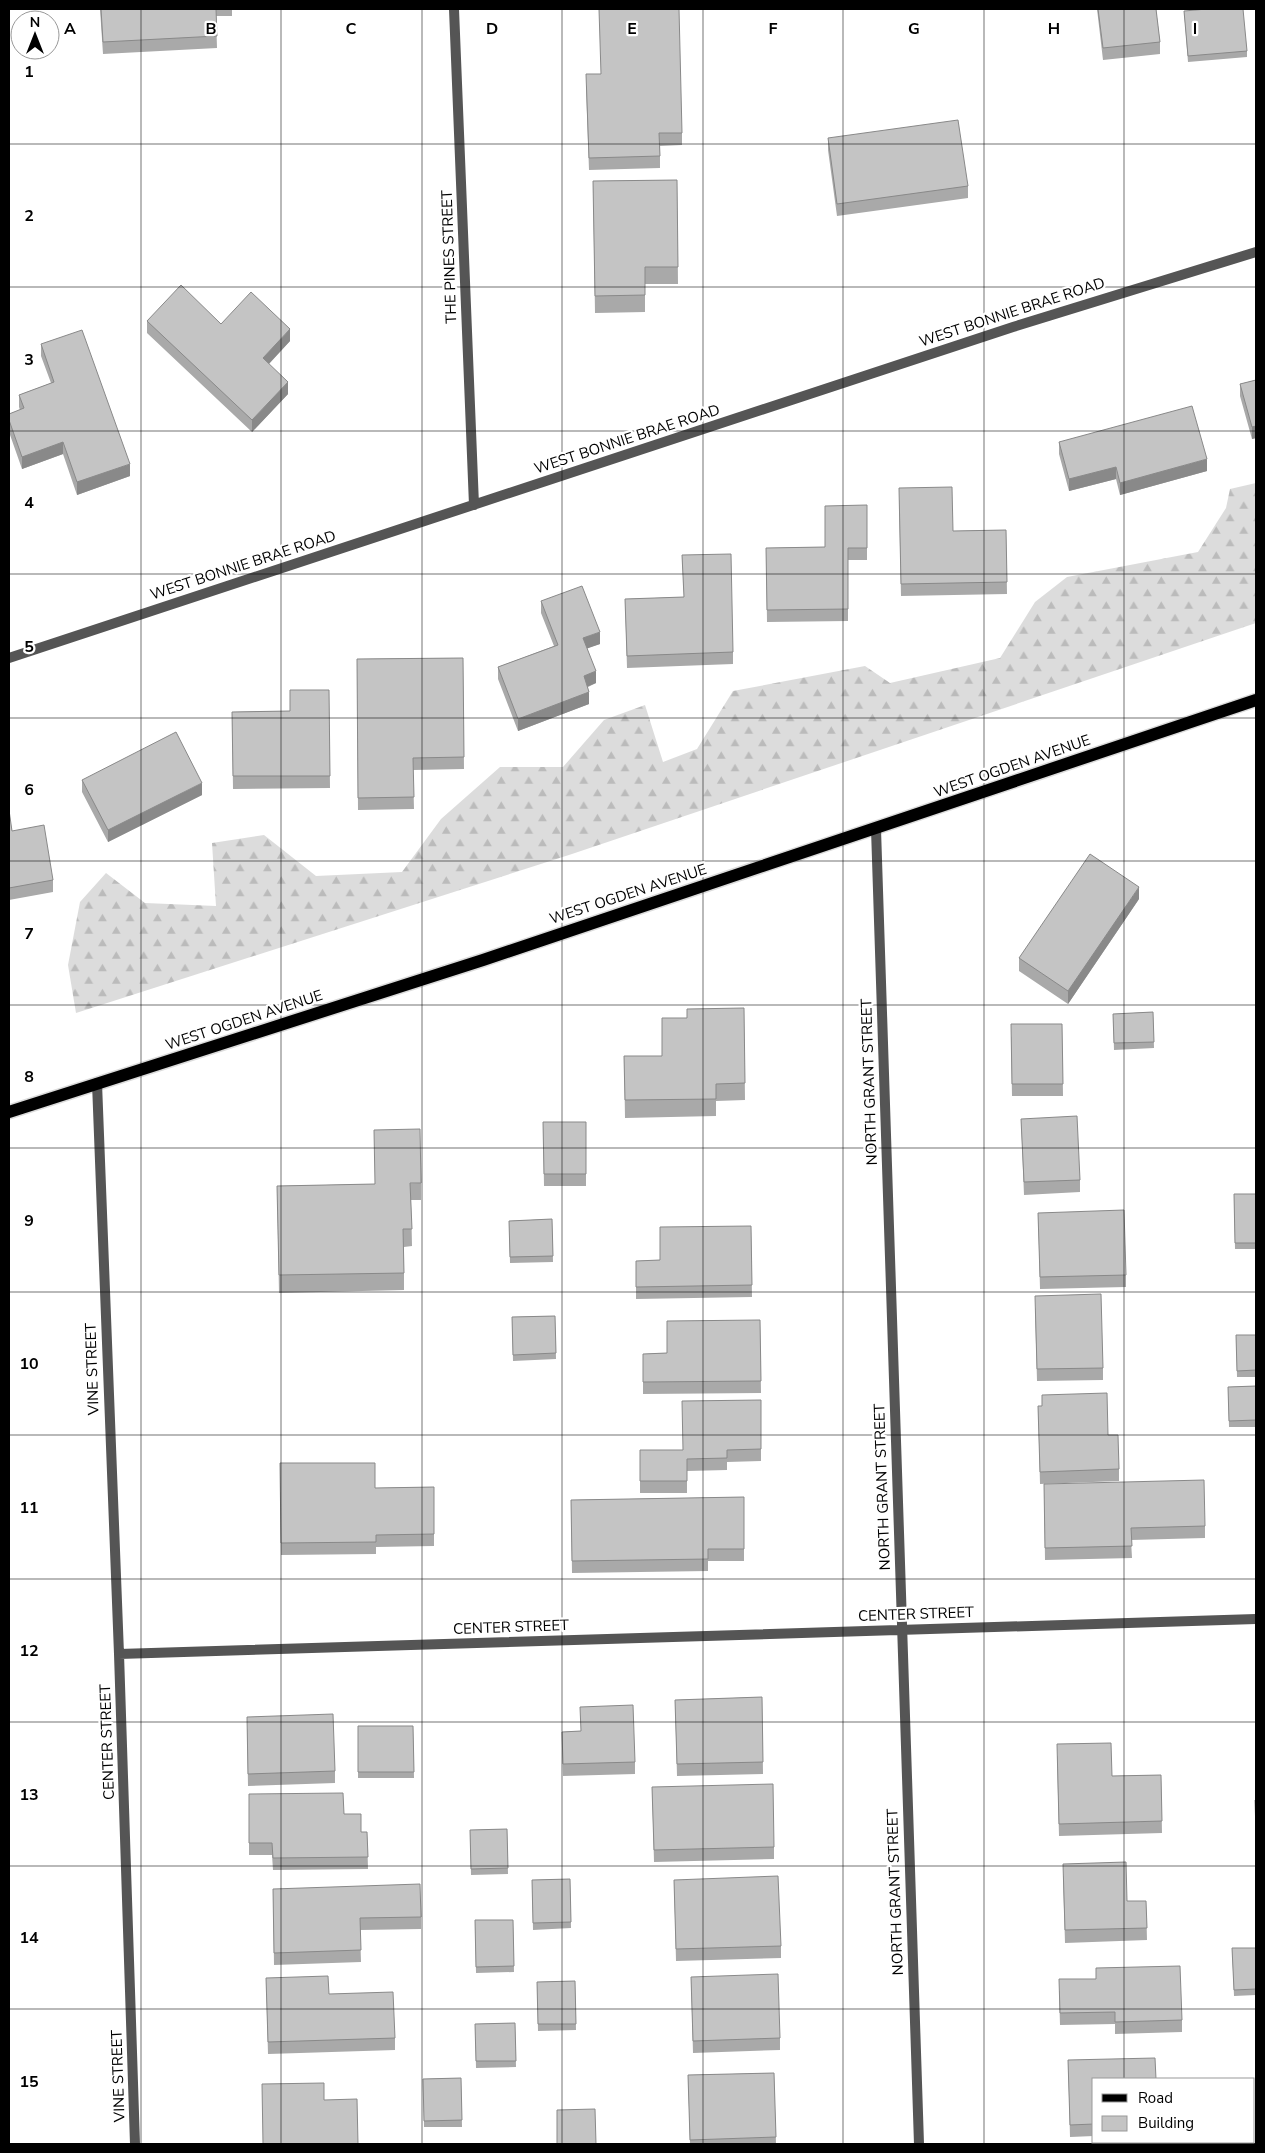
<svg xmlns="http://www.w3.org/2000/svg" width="1265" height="2153" font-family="'Nunito Sans',sans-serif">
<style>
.forest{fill:url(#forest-firs)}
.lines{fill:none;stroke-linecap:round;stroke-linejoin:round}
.primary-casing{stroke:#dbdbdb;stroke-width:15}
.street{stroke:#555;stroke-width:10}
.primary{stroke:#000;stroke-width:12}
.wall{fill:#a9a9a9}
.shaded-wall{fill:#898989}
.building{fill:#c4c4c4;stroke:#898989}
.grid{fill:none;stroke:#000;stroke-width:1;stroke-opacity:0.55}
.labels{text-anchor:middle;stroke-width:4.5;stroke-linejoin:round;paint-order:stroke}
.street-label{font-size:15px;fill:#000;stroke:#fff}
.grid-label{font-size:16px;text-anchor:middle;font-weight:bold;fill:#000;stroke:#fff;stroke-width:4.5;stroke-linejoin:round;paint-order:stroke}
</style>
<defs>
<pattern id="forest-firs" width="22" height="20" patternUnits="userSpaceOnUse" patternTransform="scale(1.25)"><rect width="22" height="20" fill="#dcdcdc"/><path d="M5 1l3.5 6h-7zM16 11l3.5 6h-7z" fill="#bbb"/></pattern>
</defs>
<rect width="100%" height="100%" fill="#fff"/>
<path class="forest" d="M 1256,483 L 1256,623 L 572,854 L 76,1013 L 68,965 L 80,902 L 106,873 L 145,903 L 216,906 L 212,843 L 264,835 L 316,876 L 402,872 L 441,819 L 500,767 L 563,767 L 604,720 L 645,705 L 663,762 L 697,749 L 733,691 L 865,666 L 890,683 L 1000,658 L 1035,602 L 1067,577 L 1198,552 L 1226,508 L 1230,489 Z"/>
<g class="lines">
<g class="primary-casing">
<path id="primary" d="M 9,1112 L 483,960 L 1256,700"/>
</g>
<path class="street" d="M 454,9 L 474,505
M 9,658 L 1013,327 L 1256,252
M 876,829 L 919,2144
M 97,1083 L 119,1654
M 135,2144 L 119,1654 L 1256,1619"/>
<use href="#primary" class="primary"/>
</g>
<path class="wall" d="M 100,9 L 232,9 L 232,16 L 216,16 L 217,48 L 103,54 Z
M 1097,9 L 1156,9 L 1160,42 L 1160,54 L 1103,60 Z
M 1184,11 L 1247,51 L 1247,57 L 1188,62 Z
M 586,86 L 682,133 L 682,145 L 660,146 L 660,168 L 589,170 Z
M 828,138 L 968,186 L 968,198 L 837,216 L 828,150 Z
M 677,180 L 678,284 L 645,284 L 645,312 L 595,313 L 593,181 Z
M 147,321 L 221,324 L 290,341 L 269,364 L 288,394 L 252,432 L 147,333 Z
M 41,344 L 130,476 L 77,495 L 63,454 L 22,469 L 9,432 L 9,414 L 20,410 L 19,407 L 19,395 L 51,383 L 41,356 Z
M 1256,380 L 1256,438 L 1252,439 L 1240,396 L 1240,384 Z
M 1059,442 L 1207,471 L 1120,495 L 1116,479 L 1069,491 L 1059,454 Z
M 899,500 L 953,531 L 1006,530 L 1007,594 L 901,596 Z
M 867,505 L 867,560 L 848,560 L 848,621 L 767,622 L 766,548 L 825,547 Z
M 682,555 L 733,652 L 733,664 L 627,668 L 625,599 L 684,597 Z
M 541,601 L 600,644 L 587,648 L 596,683 L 588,687 L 589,704 L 518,731 L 498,679 L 498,667 L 554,646 L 541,613 Z
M 463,658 L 464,769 L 413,770 L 414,809 L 358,810 L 357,659 Z
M 329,690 L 330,788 L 233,789 L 232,712 L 290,711 Z
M 82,780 L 202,795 L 108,842 L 82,792 Z
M 9,810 L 12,831 L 53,880 L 53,892 L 9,900 Z
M 1139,899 L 1068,1004 L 1019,971 L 1019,958 Z
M 744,1008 L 745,1100 L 716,1101 L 716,1116 L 625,1118 L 624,1056 L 662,1056 L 687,1018 Z
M 1153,1012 L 1154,1048 L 1114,1050 L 1113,1014 Z
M 1062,1024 L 1063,1096 L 1012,1096 L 1011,1037 Z
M 1021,1119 L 1080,1180 L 1080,1192 L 1024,1195 Z
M 543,1122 L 586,1122 L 586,1186 L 544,1186 Z
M 421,1183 L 421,1200 L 411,1200 L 412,1246 L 404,1247 L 404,1290 L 279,1293 L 277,1186 Z
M 1234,1194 L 1256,1194 L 1256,1249 L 1235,1249 Z
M 1038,1213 L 1126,1275 L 1126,1287 L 1040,1289 Z
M 552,1219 L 553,1262 L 510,1263 L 509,1221 Z
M 751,1226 L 752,1297 L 636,1299 L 636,1261 L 660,1260 Z
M 1035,1308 L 1103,1368 L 1103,1380 L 1037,1381 Z
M 555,1316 L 556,1359 L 513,1361 L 512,1317 Z
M 760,1320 L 761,1393 L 643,1394 L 643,1354 L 667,1353 Z
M 1236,1335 L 1256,1335 L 1256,1377 L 1237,1377 Z
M 1256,1386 L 1256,1427 L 1229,1427 L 1228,1387 Z
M 761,1400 L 761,1461 L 727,1462 L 727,1470 L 687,1471 L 687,1493 L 640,1493 L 640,1450 L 683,1450 Z
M 1038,1406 L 1108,1435 L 1119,1469 L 1119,1481 L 1040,1484 Z
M 280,1463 L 375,1488 L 434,1487 L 434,1546 L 376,1547 L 376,1554 L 281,1555 Z
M 1044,1484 L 1205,1526 L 1205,1538 L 1131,1540 L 1132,1558 L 1045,1560 Z
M 744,1497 L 744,1561 L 708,1561 L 708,1571 L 572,1573 L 571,1500 Z
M 762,1697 L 763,1774 L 677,1776 L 675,1700 Z
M 358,1726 L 413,1726 L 414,1778 L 358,1778 Z
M 247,1729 L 335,1771 L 335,1783 L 248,1786 Z
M 580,1731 L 635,1762 L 635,1774 L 563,1776 L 562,1732 Z
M 1057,1756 L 1112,1776 L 1161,1775 L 1162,1833 L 1059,1836 Z
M 652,1787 L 774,1847 L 774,1859 L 654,1862 Z
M 249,1794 L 344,1814 L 361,1832 L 367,1832 L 368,1869 L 273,1870 L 272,1855 L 249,1855 Z
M 507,1829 L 508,1874 L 471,1875 L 470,1830 Z
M 1063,1876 L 1127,1901 L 1146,1901 L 1147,1940 L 1065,1943 Z
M 570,1879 L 571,1928 L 533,1930 L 532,1880 Z
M 674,1880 L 781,1946 L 781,1958 L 676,1961 Z
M 273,1889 L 421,1917 L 421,1929 L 360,1930 L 361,1962 L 274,1965 Z
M 475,1920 L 513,1920 L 514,1972 L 476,1973 Z
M 1232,1948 L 1256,1948 L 1256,1995 L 1234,1996 Z
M 691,1977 L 780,2038 L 780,2050 L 693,2053 Z
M 266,1978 L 329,1994 L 395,2038 L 395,2050 L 268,2054 Z
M 575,1981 L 576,2030 L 538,2031 L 537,1982 Z
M 1059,1991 L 1182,2020 L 1182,2032 L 1115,2034 L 1115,2024 L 1060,2025 Z
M 515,2023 L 516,2067 L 476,2068 L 475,2024 Z
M 1068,2060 L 1094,2079 L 1094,2136 L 1070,2137 Z
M 774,2073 L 776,2144 L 690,2144 L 688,2075 Z
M 461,2078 L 462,2127 L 424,2127 L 423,2079 Z"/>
<path class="shaded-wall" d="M 290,329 L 290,341 L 263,370 L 263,358 Z
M 288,382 L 288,394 L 252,432 L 252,420 Z
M 1256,426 L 1256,438 L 1252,439 L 1252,427 Z
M 63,442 L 63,454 L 22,469 L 22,457 Z
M 1207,459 L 1207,471 L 1120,495 L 1120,483 Z
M 130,464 L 130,476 L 77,495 L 77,482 Z
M 1116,467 L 1116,479 L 1069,491 L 1069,479 Z
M 600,632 L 600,644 L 583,650 L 583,638 Z
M 596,671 L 596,683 L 584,688 L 584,676 Z
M 589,692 L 589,704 L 518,731 L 518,719 Z
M 202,783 L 202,795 L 108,842 L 108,830 Z
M 1139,887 L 1139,899 L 1068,1004 L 1068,991 Z"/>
<path class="building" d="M 101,9 L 216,9 L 217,36 L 103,42 Z
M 599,9 L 679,9 L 682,133 L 659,133 L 660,156 L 589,158 L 586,74 L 601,74 Z
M 1098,9 L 1156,9 L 1160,42 L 1103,48 Z
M 1207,9 L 1243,9 L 1247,51 L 1188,56 L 1184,11 Z
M 958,120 L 968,186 L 837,204 L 828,138 Z
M 677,180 L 678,267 L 645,267 L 645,295 L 595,296 L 593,181 Z
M 181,285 L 221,324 L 251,292 L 290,329 L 263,358 L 288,382 L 252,420 L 147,321 Z
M 82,330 L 130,464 L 77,482 L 63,442 L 22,457 L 9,420 L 9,414 L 24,408 L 19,395 L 54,382 L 41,344 Z
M 1256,380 L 1256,426 L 1252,427 L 1240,384 Z
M 1192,406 L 1207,459 L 1120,483 L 1116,467 L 1069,479 L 1059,442 Z
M 952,487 L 953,531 L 1006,530 L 1007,582 L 901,584 L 899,488 Z
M 867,505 L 867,548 L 848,548 L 848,609 L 767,610 L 766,548 L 825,547 L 825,506 Z
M 731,554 L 733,652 L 627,656 L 625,599 L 684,597 L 682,555 Z
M 582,586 L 600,632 L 583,638 L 596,671 L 584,676 L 589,692 L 518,719 L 498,667 L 558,645 L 541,601 Z
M 463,658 L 464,757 L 413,758 L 414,797 L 358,798 L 357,659 Z
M 290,690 L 329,690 L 330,776 L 233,776 L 232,712 L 290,711 Z
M 176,732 L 202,783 L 108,830 L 82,780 Z
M 9,810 L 12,831 L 44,825 L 53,880 L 9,888 Z
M 1090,854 L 1139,887 L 1068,991 L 1019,958 Z
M 744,1008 L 745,1083 L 716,1084 L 716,1099 L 625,1100 L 624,1056 L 662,1056 L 662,1018 L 687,1018 L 687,1009 Z
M 1153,1012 L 1154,1042 L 1114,1043 L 1113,1014 Z
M 1011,1024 L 1062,1024 L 1063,1084 L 1012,1084 Z
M 1077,1116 L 1080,1180 L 1024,1182 L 1021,1119 Z
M 543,1122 L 586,1122 L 586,1174 L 544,1174 Z
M 420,1129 L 421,1183 L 410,1183 L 412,1229 L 403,1229 L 404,1273 L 279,1275 L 277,1186 L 375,1184 L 374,1130 Z
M 1234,1194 L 1256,1194 L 1256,1243 L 1235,1243 Z
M 1124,1210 L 1126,1275 L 1040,1277 L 1038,1213 Z
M 552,1219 L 553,1256 L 510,1257 L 509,1221 Z
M 751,1226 L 752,1285 L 636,1287 L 636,1261 L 660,1260 L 660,1227 Z
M 1101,1294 L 1103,1368 L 1037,1369 L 1035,1296 Z
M 555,1316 L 556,1353 L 513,1355 L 512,1317 Z
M 760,1320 L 761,1381 L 643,1382 L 643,1354 L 667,1353 L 667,1321 Z
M 1236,1335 L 1256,1335 L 1256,1370 L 1237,1371 Z
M 1256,1386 L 1256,1420 L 1229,1421 L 1228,1387 Z
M 1107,1393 L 1108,1435 L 1118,1435 L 1119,1469 L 1040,1472 L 1038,1406 L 1042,1406 L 1042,1395 Z
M 761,1400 L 761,1449 L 727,1450 L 727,1458 L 687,1459 L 687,1481 L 640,1481 L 640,1450 L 683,1450 L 682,1401 Z
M 280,1463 L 375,1463 L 375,1488 L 434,1487 L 434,1534 L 376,1535 L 376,1542 L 281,1543 Z
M 1204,1480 L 1205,1526 L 1131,1528 L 1132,1546 L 1045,1548 L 1044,1484 Z
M 744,1497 L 744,1549 L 708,1549 L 708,1559 L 572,1561 L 571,1500 Z
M 762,1697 L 763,1762 L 677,1764 L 675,1700 Z
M 633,1705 L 635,1762 L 563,1764 L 562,1732 L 581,1731 L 580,1707 Z
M 333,1714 L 335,1771 L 248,1774 L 247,1717 Z
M 358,1726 L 413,1726 L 414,1772 L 358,1772 Z
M 1111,1743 L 1112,1776 L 1161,1775 L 1162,1821 L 1059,1824 L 1057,1744 Z
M 773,1784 L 774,1847 L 654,1850 L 652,1787 Z
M 343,1793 L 344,1814 L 361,1814 L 361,1832 L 367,1832 L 368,1857 L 273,1858 L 272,1843 L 249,1843 L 249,1794 Z
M 1255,1800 L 1256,1800 L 1256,1832 Z
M 507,1829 L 508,1868 L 471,1869 L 470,1830 Z
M 1126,1862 L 1127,1901 L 1146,1901 L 1147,1928 L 1065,1930 L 1063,1864 Z
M 778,1876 L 781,1946 L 676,1949 L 674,1880 Z
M 570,1879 L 571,1922 L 533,1923 L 532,1880 Z
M 420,1884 L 421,1917 L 360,1918 L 361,1950 L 274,1953 L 273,1889 Z
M 475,1920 L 513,1920 L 514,1966 L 476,1967 Z
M 1232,1948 L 1256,1948 L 1256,1989 L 1234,1990 Z
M 1180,1966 L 1182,2020 L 1115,2022 L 1115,2012 L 1060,2013 L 1059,1979 L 1096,1979 L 1096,1968 Z
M 778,1974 L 780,2038 L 693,2041 L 691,1977 Z
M 328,1976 L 329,1994 L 393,1992 L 395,2038 L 268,2042 L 266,1978 Z
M 575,1981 L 576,2024 L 538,2024 L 537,1982 Z
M 515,2023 L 516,2061 L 476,2061 L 475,2024 Z
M 1155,2058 L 1156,2079 L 1094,2079 L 1094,2124 L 1070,2125 L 1068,2060 Z
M 774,2073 L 776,2137 L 690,2140 L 688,2075 Z
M 461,2078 L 462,2120 L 424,2121 L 423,2079 Z
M 324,2083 L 324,2100 L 357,2099 L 358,2144 L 263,2144 L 262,2084 Z
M 595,2109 L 596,2144 L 557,2144 L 557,2110 Z"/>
<path class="grid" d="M 141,9 L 141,2144M 281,9 L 281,2144M 422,9 L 422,2144M 562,9 L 562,2144M 703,9 L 703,2144M 843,9 L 843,2144M 984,9 L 984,2144M 1124,9 L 1124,2079M 9,144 L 1256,144M 9,287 L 1256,287M 9,431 L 1256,431M 9,574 L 1256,574M 9,718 L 1256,718M 9,861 L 1256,861M 9,1005 L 1256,1005M 9,1148 L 1256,1148M 9,1292 L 1256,1292M 9,1435 L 1256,1435M 9,1579 L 1256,1579M 9,1722 L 1256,1722M 9,1866 L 1256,1866M 9,2009 L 1256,2009M 1124,2142 L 1124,2144"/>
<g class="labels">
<g class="street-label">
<text transform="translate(449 257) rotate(-92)" y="5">THE PINES STREET</text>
<text transform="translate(1012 312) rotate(-18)" y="5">WEST BONNIE BRAE ROAD</text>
<text transform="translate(627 439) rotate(-18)" y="5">WEST BONNIE BRAE ROAD</text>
<text transform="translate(243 565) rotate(-18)" y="5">WEST BONNIE BRAE ROAD</text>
<text transform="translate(1012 766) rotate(-19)" y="5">WEST OGDEN AVENUE</text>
<text transform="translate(628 894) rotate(-18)" y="5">WEST OGDEN AVENUE</text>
<text transform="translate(244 1020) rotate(-18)" y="5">WEST OGDEN AVENUE</text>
<text transform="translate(869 1082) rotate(-92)" y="5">NORTH GRANT STREET</text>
<text transform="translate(92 1369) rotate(-92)" y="5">VINE STREET</text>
<text transform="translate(882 1487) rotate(-92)" y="5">NORTH GRANT STREET</text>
<text transform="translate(916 1614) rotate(-2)" y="5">CENTER STREET</text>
<text transform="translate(511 1627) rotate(-2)" y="5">CENTER STREET</text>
<text transform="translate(107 1742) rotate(-92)" y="5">CENTER STREET</text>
<text transform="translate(895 1892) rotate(-92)" y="5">NORTH GRANT STREET</text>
<text transform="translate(118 2076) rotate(-92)" y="5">VINE STREET</text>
</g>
</g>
<g class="grid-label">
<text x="70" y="34">A</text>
<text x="211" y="34">B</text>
<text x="351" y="34">C</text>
<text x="492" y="34">D</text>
<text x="632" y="34">E</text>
<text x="773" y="34">F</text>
<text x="914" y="34">G</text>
<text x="1054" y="34">H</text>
<text x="1195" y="34">I</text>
<text x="29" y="77">1</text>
<text x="29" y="221">2</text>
<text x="29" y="365">3</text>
<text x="29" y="508">4</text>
<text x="29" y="652">5</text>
<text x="29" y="795">6</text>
<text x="29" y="939">7</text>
<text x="29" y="1082">8</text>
<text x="29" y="1226">9</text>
<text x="29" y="1369">10</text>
<text x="29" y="1513">11</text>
<text x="29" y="1656">12</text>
<text x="29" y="1800">13</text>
<text x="29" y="1943">14</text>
<text x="29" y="2087">15</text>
</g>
<rect width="1265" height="2153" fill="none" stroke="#000000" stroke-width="20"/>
<rect x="1092" y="2078" width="162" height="65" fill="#ffffff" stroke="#999999"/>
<rect x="1102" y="2094" width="25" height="8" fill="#000000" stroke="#999999"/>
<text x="1138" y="2103" font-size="15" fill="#000000">Road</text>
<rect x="1102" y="2116" width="25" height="15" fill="#c4c4c4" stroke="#999999"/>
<text x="1138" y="2128" font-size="15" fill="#000000">Building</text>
<g transform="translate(35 35)"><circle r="24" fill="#ffffff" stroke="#999999"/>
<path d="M0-4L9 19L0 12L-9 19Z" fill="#000000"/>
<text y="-8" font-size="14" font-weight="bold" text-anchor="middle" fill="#000000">N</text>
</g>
</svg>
